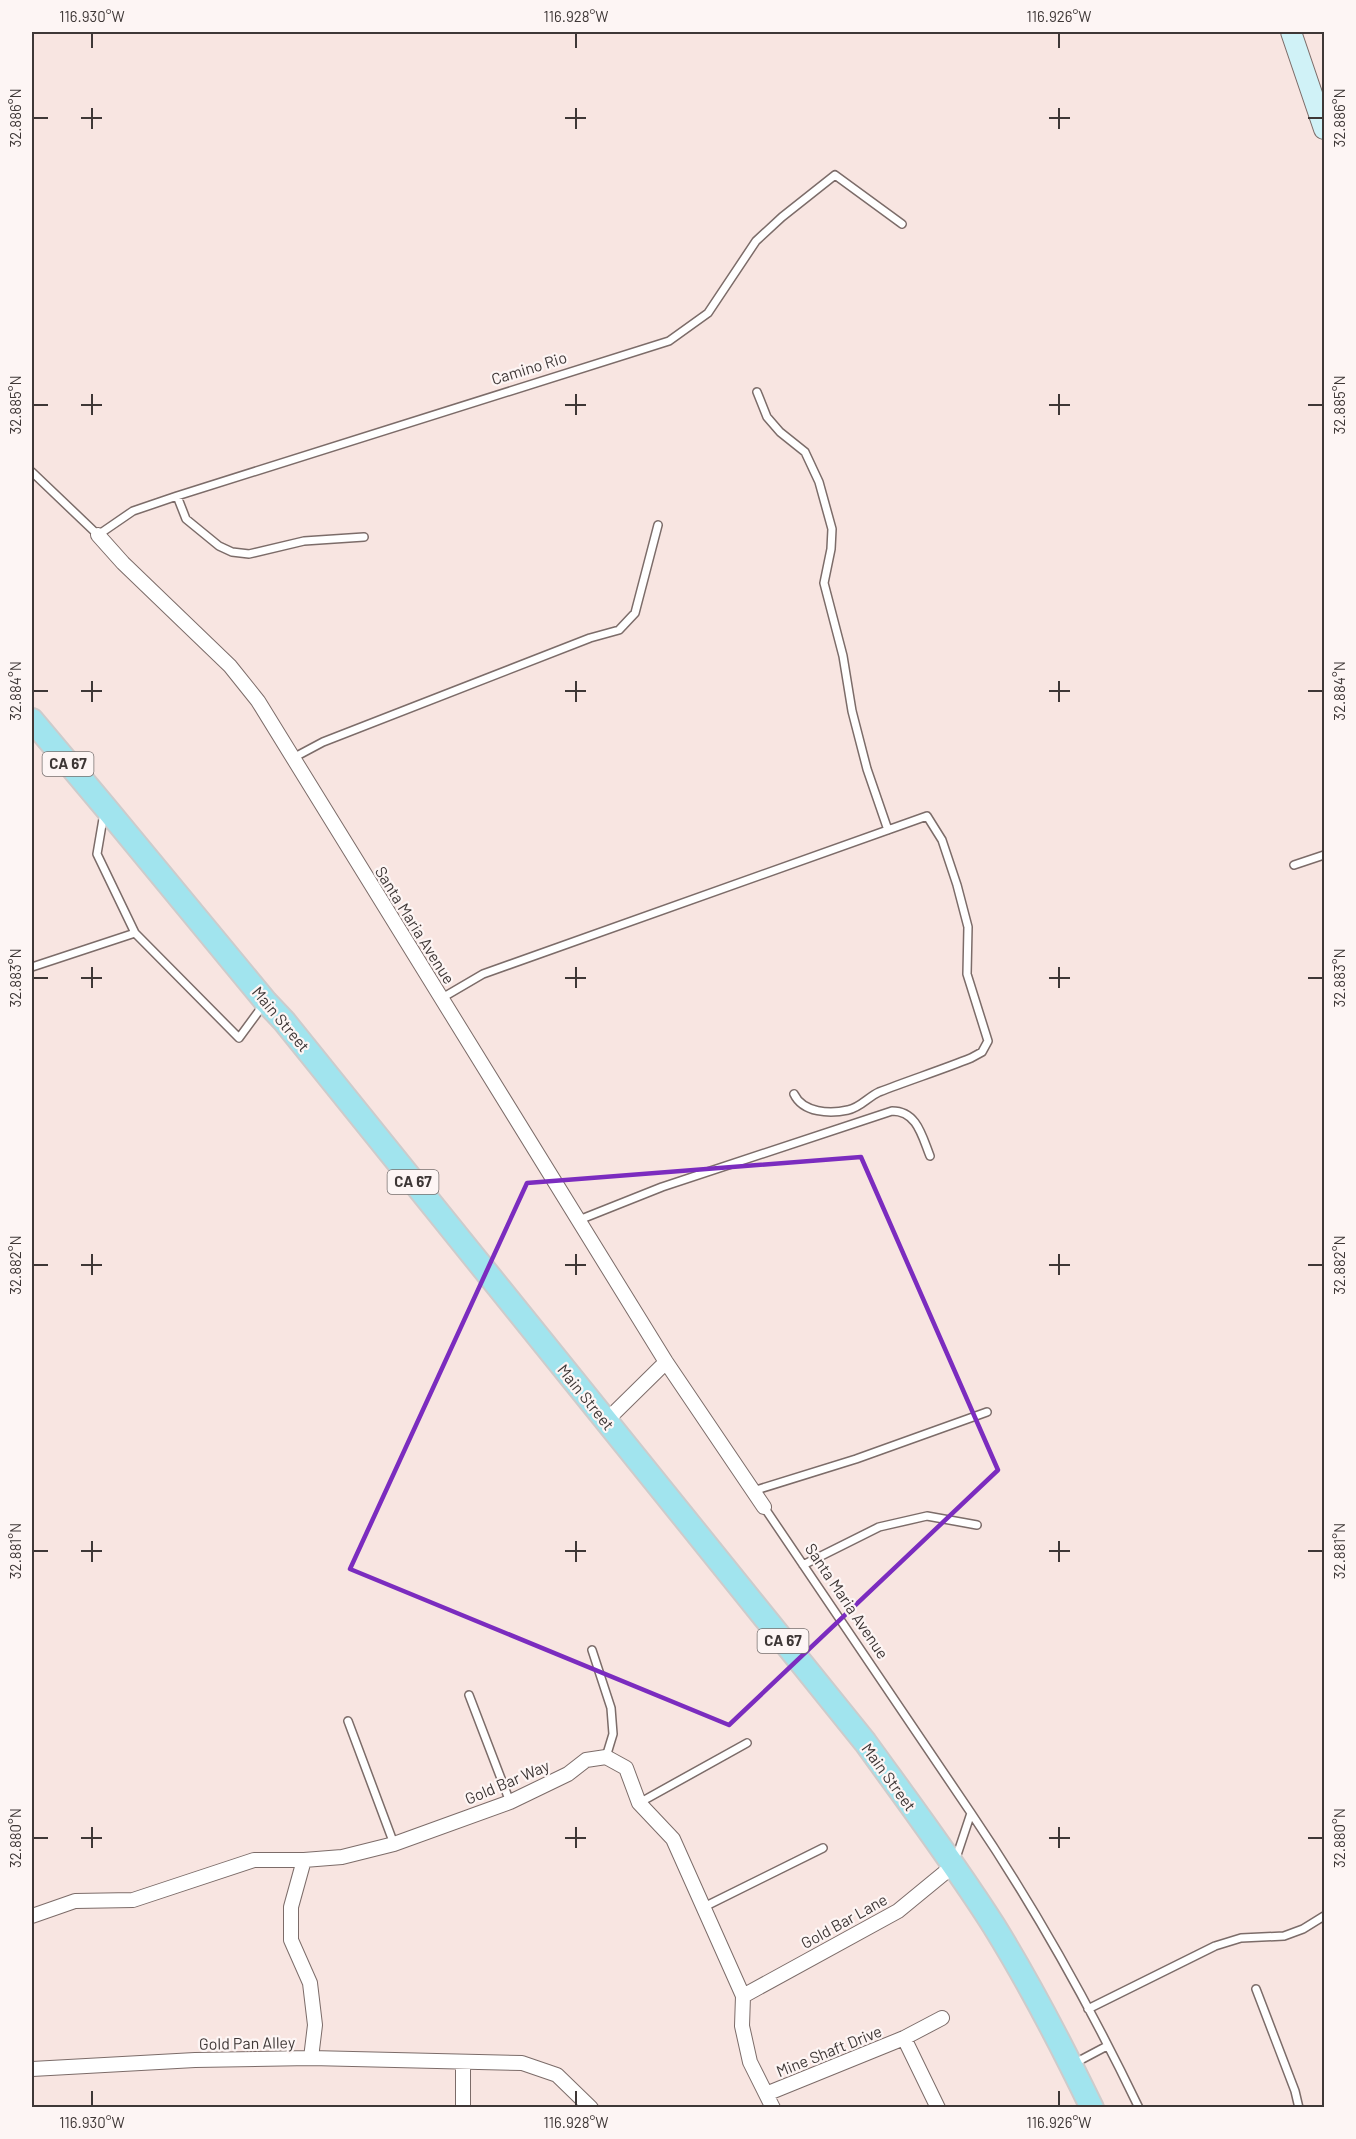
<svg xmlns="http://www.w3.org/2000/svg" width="1356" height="2139" font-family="Barlow,sans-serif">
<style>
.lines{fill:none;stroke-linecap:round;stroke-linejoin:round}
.lane-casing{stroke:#7c6c69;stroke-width:10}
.street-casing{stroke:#7c6c69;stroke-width:16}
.secondary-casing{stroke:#7c6c69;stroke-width:22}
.primary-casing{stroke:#cdcbcb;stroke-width:26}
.lane{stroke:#fff;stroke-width:7}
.street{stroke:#fff;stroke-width:14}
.secondary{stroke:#d0f2f7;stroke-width:20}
.primary{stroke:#a1e4ee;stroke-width:22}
.marked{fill:none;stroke:#7b2cbf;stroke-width:4.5;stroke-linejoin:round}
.ticks{fill:none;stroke:#3e3736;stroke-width:2}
.labels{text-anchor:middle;stroke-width:4.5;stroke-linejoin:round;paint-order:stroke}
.shield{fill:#fdf5f4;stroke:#77706f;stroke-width:1.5}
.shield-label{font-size:15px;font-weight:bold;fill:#3e3736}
.street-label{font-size:16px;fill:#3e3736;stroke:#fdf5f4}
.neatline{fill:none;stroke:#3e3736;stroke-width:2}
.ticks-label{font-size:15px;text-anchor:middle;fill:#3e3736}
</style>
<rect width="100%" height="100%" fill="#f8e5e1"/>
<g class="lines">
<g class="lane-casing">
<path id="lane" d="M 757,392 L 767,417 L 780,432 L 805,452 L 819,482 L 832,529 L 831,549 L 824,583 L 843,656 L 852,711 L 867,769 L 888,830
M 32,472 L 98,535 L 133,511 L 177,496 L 669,341 L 708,313 L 756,241 L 782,217 L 835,175 L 902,224
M 177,496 L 186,519 L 219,546 L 232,552 L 249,554 L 304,541 L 364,537
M 293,758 L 323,742 L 590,638 L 619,630 L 635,613 L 658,525
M 104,813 L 97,854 L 135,933 L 239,1038 L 264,1004
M 1294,865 L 1324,855
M 32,967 L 135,933
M 442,998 L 483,974 L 927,816 L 942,840 L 957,885 L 968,927 L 967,974 L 988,1041 L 982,1052 L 971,1058 C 941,1070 910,1080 879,1092 C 868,1097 860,1108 848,1110 C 830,1114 803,1113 794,1094
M 579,1220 L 662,1187 L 892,1111 C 917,1111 922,1136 930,1156
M 753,1491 L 856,1459 L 987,1412
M 764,1507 L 971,1813 L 956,1858
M 803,1565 L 879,1527 L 927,1516 L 977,1525
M 592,1650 L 611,1708 L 613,1734 L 606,1757
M 469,1695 L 510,1802
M 348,1721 L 394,1844
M 639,1803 L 747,1743
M 971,1813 C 1034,1906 1090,2006 1139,2108
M 704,1907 L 823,1848
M 1256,1989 L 1295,2091 L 1299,2108
M 1088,2009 L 1215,1946 L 1241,1938 L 1284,1936 L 1303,1929 L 1324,1916
M 1073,2064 L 1107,2046"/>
</g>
<g class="street-casing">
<path id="street" d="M 98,535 L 123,563 L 230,666 L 258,701 L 666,1362 L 764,1507
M 606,1421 L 666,1362
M 304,1860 L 291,1907 L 291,1940 L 310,1983 L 315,2025 L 311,2058
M 32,1916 L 75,1901 L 133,1900 L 254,1860 L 304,1860 L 342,1857 L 394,1844 L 510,1802 L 568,1774 L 586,1760 L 606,1757 L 626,1768 L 639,1803 L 673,1839 L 743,1996 L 742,2026 L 750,2062 L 773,2108
M 743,1996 L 898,1911 L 954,1865
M 904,2038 L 938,2108
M 463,2062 L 463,2108
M 32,2069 L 195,2060 L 311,2058 L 522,2063 L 557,2075 L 591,2108
M 766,2094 L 904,2038 L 942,2018"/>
</g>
<g class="secondary-casing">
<path id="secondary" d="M 1291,32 L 1324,129"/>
</g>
<g class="primary-casing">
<path id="primary" d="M 32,720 L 105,807 L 266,1002 L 284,1021 L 865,1742 C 909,1803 954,1863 994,1926 C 1030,1984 1062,2046 1092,2108"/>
</g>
<use href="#lane" class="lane"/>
<use href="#street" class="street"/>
<use href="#secondary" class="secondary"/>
<use href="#primary" class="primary"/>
</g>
<path class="marked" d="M 861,1157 L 998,1470 L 729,1725 L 350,1569 L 527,1183 Z"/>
<path class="ticks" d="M 92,33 L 92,48M 576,33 L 576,48M 1059,33 L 1059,48M 92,108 L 92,129M 576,108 L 576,129M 1059,108 L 1059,129M 33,118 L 48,118M 81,118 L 102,118M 565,118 L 586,118M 1049,118 L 1070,118M 1308,118 L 1323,118M 92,394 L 92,415M 576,394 L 576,415M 1059,394 L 1059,415M 33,405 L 48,405M 81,405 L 102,405M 565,405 L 586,405M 1049,405 L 1070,405M 1308,405 L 1323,405M 92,681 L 92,702M 576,681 L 576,702M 1059,681 L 1059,702M 33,691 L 48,691M 81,691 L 102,691M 565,691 L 586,691M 1049,691 L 1070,691M 1308,691 L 1323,691M 92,967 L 92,988M 576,967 L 576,988M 1059,967 L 1059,988M 33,978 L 48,978M 81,978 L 102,978M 565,978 L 586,978M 1049,978 L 1070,978M 1308,978 L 1323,978M 92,1254 L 92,1275M 576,1254 L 576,1275M 1059,1254 L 1059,1275M 33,1265 L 48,1265M 81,1265 L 102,1265M 565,1265 L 586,1265M 1049,1265 L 1070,1265M 1308,1265 L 1323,1265M 92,1541 L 92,1562M 576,1541 L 576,1562M 1059,1541 L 1059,1562M 33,1551 L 48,1551M 81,1551 L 102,1551M 565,1551 L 586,1551M 1049,1551 L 1070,1551M 1308,1551 L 1323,1551M 92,1827 L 92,1848M 576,1827 L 576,1848M 1059,1827 L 1059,1848M 33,1838 L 48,1838M 81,1838 L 102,1838M 565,1838 L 586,1838M 1049,1838 L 1070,1838M 1308,1838 L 1323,1838M 92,2091 L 92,2106M 576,2091 L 576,2106M 1059,2091 L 1059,2106"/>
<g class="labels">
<g class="shield">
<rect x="42.5" y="752" width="51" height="24" rx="4.5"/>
<rect x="387.5" y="1170" width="51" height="24" rx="4.5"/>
<rect x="757.5" y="1629" width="51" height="24" rx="4.5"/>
</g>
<g class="shield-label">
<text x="68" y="769">CA 67</text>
<text x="413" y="1187">CA 67</text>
<text x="783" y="1646">CA 67</text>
</g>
<g class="street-label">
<text transform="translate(529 368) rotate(-17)" y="6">Camino Rio</text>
<text transform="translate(415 925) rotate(58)" y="6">Santa Maria Avenue</text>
<text transform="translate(281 1019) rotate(50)" y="6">Main Street</text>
<text transform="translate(586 1397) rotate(51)" y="6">Main Street</text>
<text transform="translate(847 1601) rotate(56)" y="6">Santa Maria Avenue</text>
<text transform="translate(889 1777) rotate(54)" y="6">Main Street</text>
<text transform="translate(507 1782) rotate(-23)" y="6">Gold Bar Way</text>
<text transform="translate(844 1921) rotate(-29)" y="6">Gold Bar Lane</text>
<text transform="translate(247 2043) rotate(-1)" y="6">Gold Pan Alley</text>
<text transform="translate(829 2051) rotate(-22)" y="6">Mine Shaft Drive</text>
</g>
</g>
<rect width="1356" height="2139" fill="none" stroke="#fdf5f4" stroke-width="66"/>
<rect x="33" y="33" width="1290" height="2073" class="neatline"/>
<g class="ticks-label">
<text x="92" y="22">116.930°W</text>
<text x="576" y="22">116.928°W</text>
<text x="1059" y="22">116.926°W</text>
<text transform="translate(16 118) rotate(-90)" y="5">32.886°N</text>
<text transform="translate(1340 118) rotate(-90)" y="5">32.886°N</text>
<text transform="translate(16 405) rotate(-90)" y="5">32.885°N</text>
<text transform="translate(1340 405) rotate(-90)" y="5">32.885°N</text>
<text transform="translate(16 691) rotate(-90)" y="5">32.884°N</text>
<text transform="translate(1340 691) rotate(-90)" y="5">32.884°N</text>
<text transform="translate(16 978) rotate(-90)" y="5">32.883°N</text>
<text transform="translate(1340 978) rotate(-90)" y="5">32.883°N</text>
<text transform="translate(16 1265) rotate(-90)" y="5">32.882°N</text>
<text transform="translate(1340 1265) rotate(-90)" y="5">32.882°N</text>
<text transform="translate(16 1551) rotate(-90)" y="5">32.881°N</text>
<text transform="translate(1340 1551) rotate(-90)" y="5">32.881°N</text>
<text transform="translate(16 1838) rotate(-90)" y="5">32.880°N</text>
<text transform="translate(1340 1838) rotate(-90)" y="5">32.880°N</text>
<text x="92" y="2128">116.930°W</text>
<text x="576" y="2128">116.928°W</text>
<text x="1059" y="2128">116.926°W</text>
</g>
</svg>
